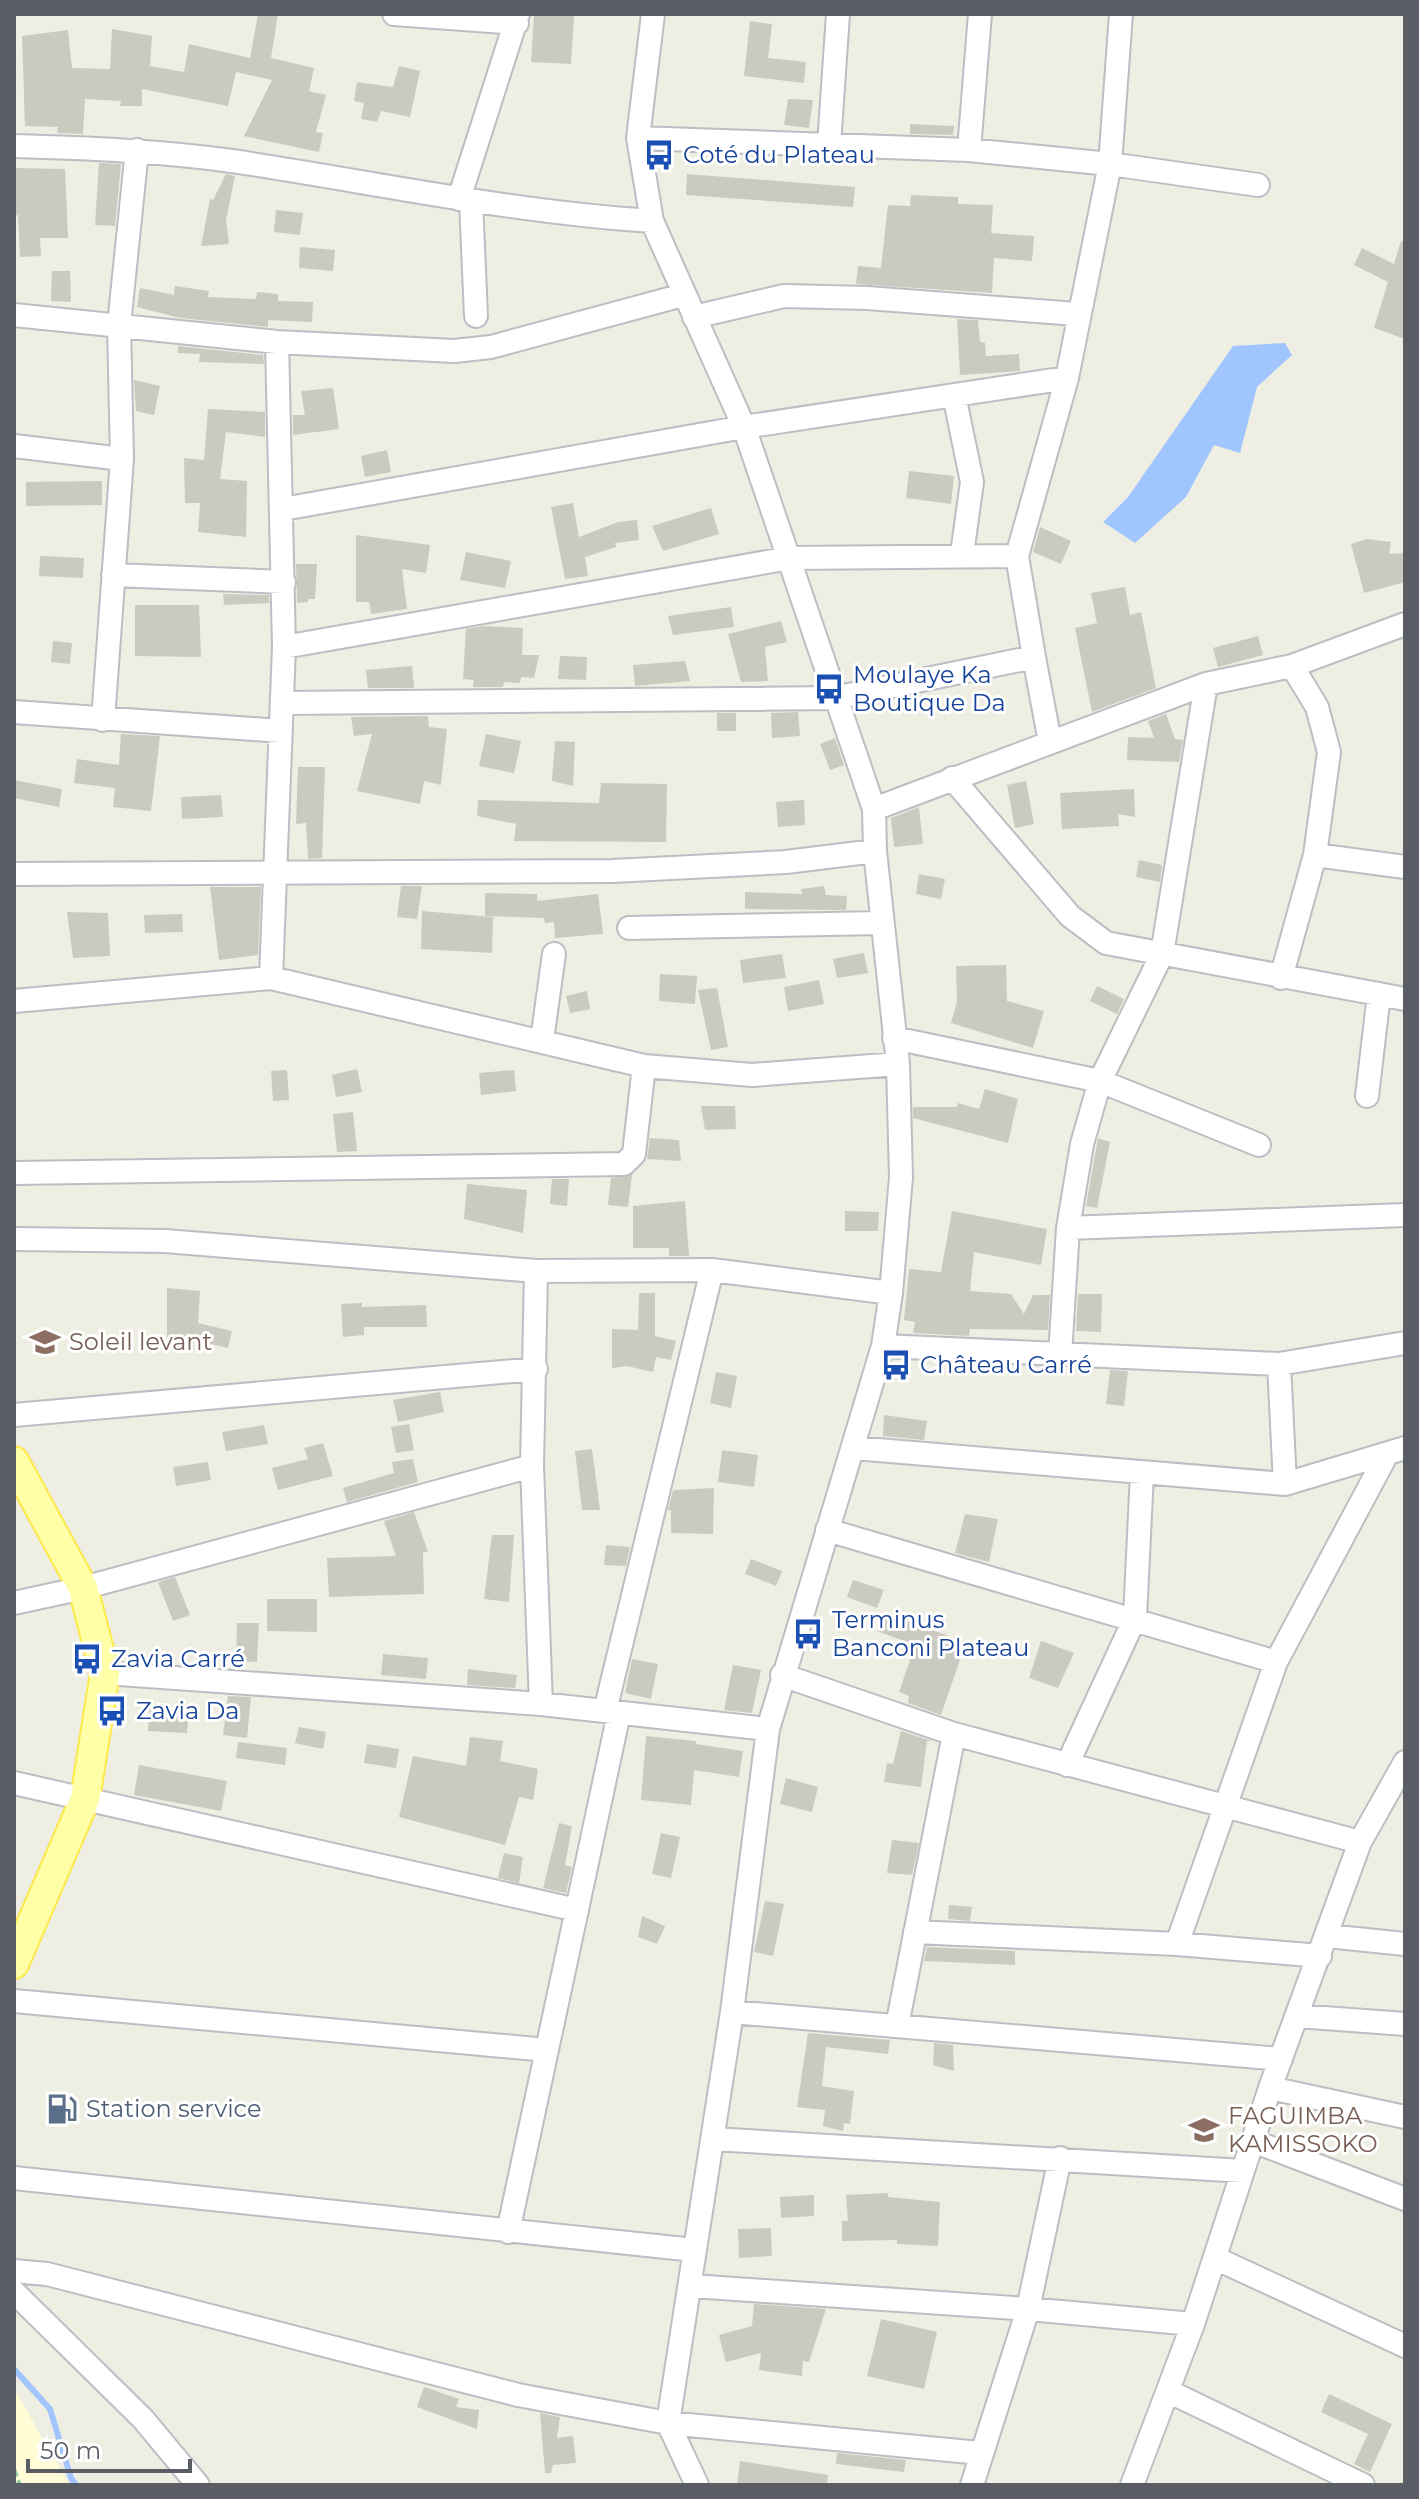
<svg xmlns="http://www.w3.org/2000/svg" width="1419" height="2499" font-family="Montserrat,sans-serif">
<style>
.commercial{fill:#fffcd6}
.water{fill:#a1c6ff}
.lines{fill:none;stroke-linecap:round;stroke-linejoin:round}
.stream{stroke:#a1c6ff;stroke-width:6}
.building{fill:#cbcac1}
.minor-casing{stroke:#bcbec4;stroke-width:26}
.major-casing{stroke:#fde94c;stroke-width:32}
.path{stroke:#94c9ac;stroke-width:4;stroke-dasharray:8 4;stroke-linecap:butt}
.minor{stroke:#fff;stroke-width:22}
.major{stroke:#feffa6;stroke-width:28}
.labels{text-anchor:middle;stroke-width:6;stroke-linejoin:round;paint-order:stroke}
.transit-label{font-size:24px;fill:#164399;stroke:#fff;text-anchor:start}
.education-label{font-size:24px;fill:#785e54;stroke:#fff;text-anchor:start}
.service-label{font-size:24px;fill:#4e5e75;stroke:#fff;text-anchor:start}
</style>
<rect width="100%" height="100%" fill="#eeeee2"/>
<path class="commercial" d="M 14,2388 L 69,2485 L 14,2485 Z"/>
<path class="water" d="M 1285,343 L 1292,355 L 1257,387 L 1240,453 L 1214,445 L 1186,497 L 1135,543 L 1103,522 L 1128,497 L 1233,346 Z"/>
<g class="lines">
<path class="stream" d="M 14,2369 L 50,2409 L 71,2478 L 76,2485"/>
</g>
<path class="building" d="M 258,14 L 278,14 L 271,58 L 314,68 L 309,91 L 326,95 L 316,132 L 323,133 L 319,152 L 244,136 L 272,80 L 236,72 L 228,106 L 142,89 L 142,106 L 120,106 L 121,101 L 85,99 L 83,134 L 57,133 L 58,127 L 25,126 L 22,36 L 68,30 L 72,68 L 110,69 L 112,29 L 152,36 L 150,66 L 184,72 L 189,44 L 250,58 Z
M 534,14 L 574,14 L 571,64 L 531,62 Z
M 750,21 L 772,24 L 768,58 L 806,62 L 804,83 L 744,76 Z
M 399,66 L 420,71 L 410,117 L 381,111 L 377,122 L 361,119 L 364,103 L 354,101 L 357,82 L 393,87 Z
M 788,99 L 813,100 L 809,128 L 784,125 Z
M 910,124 L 954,126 L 953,135 L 910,134 Z
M 99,163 L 121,164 L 115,226 L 95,225 Z
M 14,168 L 65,169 L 68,238 L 40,238 L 41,256 L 20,257 L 18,215 L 14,216 Z
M 226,174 L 235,176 L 226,220 L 229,244 L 201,246 L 210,199 L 213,200 Z
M 687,174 L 855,187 L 853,207 L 686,195 Z
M 911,195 L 958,197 L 958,204 L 993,205 L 991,233 L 1034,236 L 1032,261 L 994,258 L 992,293 L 856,284 L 858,266 L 881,268 L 888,205 L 910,206 Z
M 276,210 L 303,213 L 300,235 L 274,232 Z
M 1401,241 L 1405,242 L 1405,339 L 1374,328 L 1388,282 L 1354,265 L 1362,248 L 1394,264 Z
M 300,247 L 335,250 L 333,271 L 299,268 Z
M 52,271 L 70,271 L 71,302 L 51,301 Z
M 175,286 L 209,291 L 208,297 L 256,299 L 257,292 L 278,294 L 278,301 L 313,302 L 312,322 L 268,320 L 268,327 L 180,318 L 137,307 L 140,288 L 174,295 Z
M 957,319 L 978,320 L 980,342 L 985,343 L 986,356 L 1019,354 L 1020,371 L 960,375 Z
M 178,346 L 263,355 L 264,364 L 199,362 L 200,354 L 178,353 Z
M 134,380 L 160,386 L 154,415 L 136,411 Z
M 333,388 L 339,429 L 293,435 L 293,415 L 305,415 L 301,391 Z
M 208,409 L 265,412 L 265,437 L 226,432 L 220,479 L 247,481 L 246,537 L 198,532 L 200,503 L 185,503 L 184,458 L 204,460 Z
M 387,450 L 391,472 L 365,477 L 361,456 Z
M 909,471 L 954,476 L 951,504 L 906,498 Z
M 102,481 L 102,505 L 26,506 L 26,482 Z
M 573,503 L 579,537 L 618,522 L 637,520 L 639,540 L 615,543 L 616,547 L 585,557 L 588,576 L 565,579 L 551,507 Z
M 711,508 L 719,534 L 663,551 L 652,526 Z
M 1040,527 L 1071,541 L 1061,564 L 1033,552 Z
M 356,535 L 430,545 L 426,573 L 402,569 L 407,609 L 371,614 L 369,602 L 356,602 Z
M 1367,539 L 1391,542 L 1389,554 L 1405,553 L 1405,582 L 1364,593 L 1351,544 Z
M 466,552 L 511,561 L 505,588 L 460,580 Z
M 40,556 L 84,558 L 83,578 L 39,576 Z
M 296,564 L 317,564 L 315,599 L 308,599 L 308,602 L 297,603 Z
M 1125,587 L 1130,615 L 1141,612 L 1156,688 L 1092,712 L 1075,628 L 1097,623 L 1091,593 Z
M 223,594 L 269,595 L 269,603 L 224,605 Z
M 135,605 L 199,605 L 201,657 L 135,656 Z
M 731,607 L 734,627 L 673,635 L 668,616 Z
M 781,621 L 787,642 L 765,647 L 768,681 L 741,682 L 728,634 Z
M 483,626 L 523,628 L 522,655 L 539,655 L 534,678 L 521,677 L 520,683 L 504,682 L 503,687 L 473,687 L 474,680 L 463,679 L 466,629 Z
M 1258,636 L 1263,655 L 1218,667 L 1213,648 Z
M 53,641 L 72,643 L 70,664 L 51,662 Z
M 560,656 L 587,657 L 586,680 L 558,679 Z
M 685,661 L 690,681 L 635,686 L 633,665 Z
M 412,666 L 414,688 L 368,688 L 366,670 Z
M 798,712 L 800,736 L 772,738 L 771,713 Z
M 717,713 L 736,713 L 736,731 L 717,731 Z
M 1166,714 L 1175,739 L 1183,740 L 1179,762 L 1127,760 L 1128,737 L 1154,738 L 1148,721 Z
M 428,716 L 429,727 L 447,729 L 441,785 L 424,781 L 420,804 L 357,791 L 372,734 L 354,736 L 351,717 Z
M 121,734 L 160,736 L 151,811 L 113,807 L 115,788 L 74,783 L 77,759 L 119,765 Z
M 486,734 L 521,741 L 514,773 L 479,766 Z
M 835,738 L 844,765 L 830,770 L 820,744 Z
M 555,741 L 575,742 L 573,786 L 552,781 Z
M 298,767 L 325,767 L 322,858 L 308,859 L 306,823 L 296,824 Z
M 14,780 L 62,789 L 59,807 L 14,798 Z
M 1026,781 L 1034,824 L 1015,828 L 1007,785 Z
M 601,783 L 667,784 L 666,842 L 514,841 L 516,824 L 477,816 L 478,800 L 599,803 Z
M 1134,789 L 1135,817 L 1118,814 L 1119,826 L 1062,829 L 1060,793 Z
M 221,795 L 223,817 L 182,819 L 181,797 Z
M 804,800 L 805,825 L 778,827 L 776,802 Z
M 919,807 L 923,844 L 894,847 L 891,818 Z
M 1139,860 L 1162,865 L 1160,882 L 1136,877 Z
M 919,874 L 945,879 L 941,899 L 916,894 Z
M 401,886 L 422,886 L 417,919 L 397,917 Z
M 824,886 L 826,895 L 847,896 L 846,910 L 745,909 L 745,892 L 802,894 L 801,889 Z
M 210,887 L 261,887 L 258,955 L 219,960 Z
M 485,893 L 537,894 L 537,901 L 598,894 L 603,934 L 555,938 L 554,922 L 545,923 L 544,918 L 485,916 Z
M 422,911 L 493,917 L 492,953 L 421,949 Z
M 67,912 L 108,913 L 110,956 L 73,958 Z
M 182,914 L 183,932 L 145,933 L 144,915 Z
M 864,953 L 868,973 L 837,978 L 833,959 Z
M 782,954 L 786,978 L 743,983 L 740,960 Z
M 1006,965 L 1007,1001 L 1044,1011 L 1033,1048 L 951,1023 L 957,1002 L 956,966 Z
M 660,974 L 697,976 L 695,1004 L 659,1001 Z
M 819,980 L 824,1004 L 788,1011 L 784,987 Z
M 1097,986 L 1124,999 L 1117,1014 L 1090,1001 Z
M 717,988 L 728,1047 L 711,1050 L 698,990 Z
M 587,991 L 590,1009 L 570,1013 L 566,996 Z
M 357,1069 L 362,1092 L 336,1097 L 332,1075 Z
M 287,1070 L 289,1100 L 273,1101 L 271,1071 Z
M 514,1070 L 516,1091 L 481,1095 L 479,1073 Z
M 985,1089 L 1018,1099 L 1008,1143 L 913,1118 L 913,1107 L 957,1107 L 958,1103 L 979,1109 Z
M 701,1106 L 735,1106 L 736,1129 L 705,1130 Z
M 353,1112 L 357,1151 L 337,1152 L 333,1114 Z
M 650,1138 L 679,1140 L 681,1161 L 647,1159 Z
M 1098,1138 L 1110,1142 L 1097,1208 L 1086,1206 Z
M 632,1175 L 628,1207 L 608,1205 L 611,1178 Z
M 552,1179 L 569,1179 L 567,1206 L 550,1204 Z
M 467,1184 L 527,1190 L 523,1233 L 464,1219 Z
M 685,1201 L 689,1256 L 669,1256 L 669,1248 L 633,1248 L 633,1206 Z
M 845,1211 L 879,1212 L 878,1231 L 845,1231 Z
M 952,1211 L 1047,1229 L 1041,1265 L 974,1252 L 970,1291 L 1011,1294 L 1024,1314 L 1033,1295 L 1050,1295 L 1048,1330 L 970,1329 L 969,1336 L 913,1333 L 915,1322 L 904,1320 L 909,1269 L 941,1272 Z
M 167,1288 L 200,1291 L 198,1323 L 232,1331 L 228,1348 L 194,1340 L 194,1350 L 167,1349 Z
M 639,1293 L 655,1293 L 655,1336 L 676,1341 L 671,1360 L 656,1357 L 653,1372 L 627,1366 L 612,1368 L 612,1329 L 638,1330 Z
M 1078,1294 L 1102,1294 L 1101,1332 L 1076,1331 Z
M 362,1303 L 362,1307 L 426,1305 L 427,1327 L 364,1327 L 364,1335 L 343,1337 L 341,1304 Z
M 1110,1370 L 1128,1371 L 1124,1406 L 1106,1404 Z
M 716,1372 L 737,1376 L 731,1408 L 710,1403 Z
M 440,1392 L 444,1412 L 398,1422 L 393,1400 Z
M 884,1415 L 927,1421 L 924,1440 L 883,1436 Z
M 409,1424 L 414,1450 L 396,1453 L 391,1427 Z
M 264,1425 L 268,1444 L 226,1451 L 222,1432 Z
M 323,1443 L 333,1476 L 278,1490 L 272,1468 L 308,1459 L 304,1448 Z
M 592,1449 L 600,1510 L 582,1510 L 575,1451 Z
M 722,1450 L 758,1455 L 754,1487 L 718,1482 Z
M 413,1459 L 418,1482 L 347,1502 L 343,1488 L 394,1473 L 392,1462 Z
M 208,1462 L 211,1480 L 176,1486 L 173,1467 Z
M 714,1488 L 713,1534 L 671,1533 L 671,1510 L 668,1510 L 673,1490 Z
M 414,1512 L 428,1552 L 423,1552 L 424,1594 L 329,1597 L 327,1558 L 396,1556 L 384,1521 Z
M 965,1514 L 998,1519 L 989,1562 L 955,1553 Z
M 492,1535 L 514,1535 L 509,1602 L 484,1599 Z
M 606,1545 L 630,1547 L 626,1566 L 604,1565 Z
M 751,1559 L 782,1571 L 776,1586 L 745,1574 Z
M 175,1577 L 190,1615 L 173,1621 L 158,1582 Z
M 853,1580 L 884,1590 L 877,1608 L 847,1597 Z
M 267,1599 L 317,1599 L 317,1632 L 267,1631 Z
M 884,1613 L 966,1642 L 941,1715 L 908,1703 L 909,1696 L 899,1692 L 915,1645 L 877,1631 Z
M 237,1623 L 259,1623 L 257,1662 L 236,1661 Z
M 1041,1641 L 1074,1653 L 1058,1688 L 1029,1678 Z
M 383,1654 L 428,1658 L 426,1679 L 381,1675 Z
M 632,1659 L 658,1664 L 651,1699 L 625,1693 Z
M 733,1665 L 761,1670 L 752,1713 L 724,1710 Z
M 468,1669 L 517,1675 L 515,1688 L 467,1685 Z
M 228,1696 L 251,1697 L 247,1738 L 223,1735 Z
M 150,1708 L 189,1711 L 187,1733 L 148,1731 Z
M 299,1727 L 326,1732 L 323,1749 L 295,1743 Z
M 901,1731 L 932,1741 L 927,1741 L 921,1787 L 884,1782 L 887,1763 L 893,1764 Z
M 646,1736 L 696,1741 L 696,1744 L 743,1751 L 739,1777 L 694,1770 L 691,1805 L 641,1800 Z
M 470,1737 L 503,1741 L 500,1761 L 538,1769 L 533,1800 L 519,1797 L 505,1845 L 399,1817 L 413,1756 L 466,1766 Z
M 238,1742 L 287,1748 L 285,1765 L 236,1758 Z
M 367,1744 L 399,1749 L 396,1768 L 364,1763 Z
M 139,1765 L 227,1781 L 221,1811 L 134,1795 Z
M 786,1778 L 818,1787 L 812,1812 L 780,1804 Z
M 559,1823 L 572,1826 L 565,1865 L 572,1867 L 566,1893 L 543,1888 Z
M 661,1833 L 680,1837 L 671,1878 L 652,1874 Z
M 892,1840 L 919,1843 L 912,1875 L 887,1873 Z
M 504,1853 L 523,1857 L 519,1883 L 498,1878 Z
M 765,1901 L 784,1904 L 773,1956 L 754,1952 Z
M 949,1905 L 972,1907 L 970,1921 L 948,1919 Z
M 642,1916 L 665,1926 L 657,1944 L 638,1937 Z
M 927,1947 L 1015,1951 L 1015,1965 L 924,1961 Z
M 808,2033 L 890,2040 L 888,2054 L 826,2047 L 822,2086 L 854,2091 L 850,2124 L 844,2123 L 843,2131 L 823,2126 L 825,2110 L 797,2107 Z
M 934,2043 L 953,2045 L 954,2071 L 933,2065 Z
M 888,2193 L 888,2197 L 940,2202 L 938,2246 L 897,2244 L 897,2240 L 842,2241 L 842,2221 L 848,2221 L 846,2195 Z
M 814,2195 L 814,2216 L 781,2218 L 780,2197 Z
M 771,2228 L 772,2256 L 739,2258 L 738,2229 Z
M 754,2304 L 826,2309 L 809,2362 L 803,2361 L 802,2376 L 759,2370 L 761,2353 L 726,2362 L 719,2335 L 752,2326 Z
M 881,2319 L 937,2332 L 924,2389 L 867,2376 Z
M 424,2387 L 459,2399 L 456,2407 L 479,2410 L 477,2429 L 417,2407 Z
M 1329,2394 L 1392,2424 L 1370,2472 L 1354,2464 L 1368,2434 L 1321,2412 Z
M 540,2413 L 560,2417 L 557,2438 L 573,2436 L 576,2463 L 553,2465 L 551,2473 L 545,2473 Z
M 837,2453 L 906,2460 L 904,2472 L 836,2464 Z
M 740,2461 L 828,2475 L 827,2485 L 737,2485 Z"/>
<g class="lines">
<g class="minor-casing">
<path id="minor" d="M 394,14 L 517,23
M 653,14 L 638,138 L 652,221 L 744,427 L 874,809 L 875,851 L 898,1064 L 901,1177 L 891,1293 L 883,1346 L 768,1729 L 732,2012 L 668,2423 L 697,2485
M 638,138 L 969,150 L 1110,164 L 1258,185
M 829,145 L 838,14
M 14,146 C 87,148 159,151 232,161 C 372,182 510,212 652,221
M 969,150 L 980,14
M 459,199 L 518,14
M 471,201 L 476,316
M 14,315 L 277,342 L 454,351 L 491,347 L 683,295
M 694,317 L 784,296 L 867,298 L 1077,314
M 954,395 L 972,482 L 962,554
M 14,446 L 122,459
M 283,509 L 744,427 L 1067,378
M 113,575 L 284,582
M 284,647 L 790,558 L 1017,556
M 1034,657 L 1050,742
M 282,703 L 834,698 L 1034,657 L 1017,556 L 1067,378 L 1110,164 L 1121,14
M 14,712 L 281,731
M 103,720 L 122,459 L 119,325 L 137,150
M 952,778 L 1070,916 L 1106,943 L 1405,999
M 874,809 L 1206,684 L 1292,666 L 1405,624
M 1315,855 L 1405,867
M 14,874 L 613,871 L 786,862 L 875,851
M 629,928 L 882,923
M 271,978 L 284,647 L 277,342
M 1281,978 L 1315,855 L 1329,752 L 1317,707 L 1292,666
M 14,1001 L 271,978 L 644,1066 L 752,1075 L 898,1064
M 894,1038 L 1100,1081 L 1259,1145
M 542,1040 L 554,954
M 1367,1096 L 1379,994
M 14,1173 L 624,1164 L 634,1154 L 644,1066
M 1068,1228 L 1405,1215
M 14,1239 L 165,1241 L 536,1271 L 712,1270 L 891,1293
M 536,1271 L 532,1466 L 541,1704
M 883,1346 L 1279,1364 L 1405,1343
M 1060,1355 L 1068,1228 L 1082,1144 L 1100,1081 L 1162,954 L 1206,684
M 1279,1364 L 1285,1484
M 14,1415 L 536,1369
M 854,1448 L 1285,1484 L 1405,1448
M 827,1530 L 1276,1662
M 14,1603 L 83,1588 L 532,1466
M 105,1673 L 541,1704 L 768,1729
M 782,1675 L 954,1734 L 1360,1842
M 605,1711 L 712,1270
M 1067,1765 L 1135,1618 L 1142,1473
M 14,1783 L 577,1910
M 915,1932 L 1177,1944 L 1320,1956
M 1327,1936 L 1405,1944
M 1177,1944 L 1276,1662 L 1387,1454
M 14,2001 L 547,2050
M 732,2012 L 1281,2059
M 1297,2016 L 1405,2024
M 897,2026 L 954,1734
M 1270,2088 L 1405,2117
M 713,2139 L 1243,2171
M 1253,2141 L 1405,2199
M 14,2178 L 694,2250
M 508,2232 L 619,1713
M 1215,2258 L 1405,2346
M 14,2271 L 47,2274 L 518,2395 L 668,2423 L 980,2453
M 692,2286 L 1028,2309 L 1193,2324
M 14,2292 L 143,2419 L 198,2485
M 1168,2391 L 1363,2485
M 972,2485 L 1028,2309 L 1060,2158
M 1132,2485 L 1193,2324 L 1270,2088 L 1360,1842 L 1405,1762"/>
</g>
<g class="major-casing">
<path id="major" d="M 14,1461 L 83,1588 L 105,1673 L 85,1799 L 14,1964"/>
</g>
<path class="path" d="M 14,2469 L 20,2485"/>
<use href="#minor" class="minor"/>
<use href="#major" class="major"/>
</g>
<defs>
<g id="bus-bare" transform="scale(2.4)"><path d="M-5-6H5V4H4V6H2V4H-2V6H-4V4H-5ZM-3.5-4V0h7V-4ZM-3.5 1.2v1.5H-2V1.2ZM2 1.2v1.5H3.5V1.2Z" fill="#1a4fb4" stroke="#fff" stroke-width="2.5" paint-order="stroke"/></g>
<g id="school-bare" transform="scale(2.4)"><path d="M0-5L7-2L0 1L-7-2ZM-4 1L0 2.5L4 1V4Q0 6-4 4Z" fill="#8d6e63" stroke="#fff" stroke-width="2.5" paint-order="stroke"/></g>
<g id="fuel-bare" transform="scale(2.4)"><path d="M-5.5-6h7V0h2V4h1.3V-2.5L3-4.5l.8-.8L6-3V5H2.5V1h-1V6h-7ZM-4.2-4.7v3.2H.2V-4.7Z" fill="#5c6f8a" stroke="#fff" stroke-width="2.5" paint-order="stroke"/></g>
</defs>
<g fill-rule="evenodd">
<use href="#bus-bare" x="659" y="155"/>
<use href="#bus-bare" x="829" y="689"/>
<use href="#school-bare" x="45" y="1342"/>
<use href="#bus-bare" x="896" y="1365"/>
<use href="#bus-bare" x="808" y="1634"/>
<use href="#bus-bare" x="87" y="1659"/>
<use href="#bus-bare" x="112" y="1711"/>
<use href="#fuel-bare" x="62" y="2109"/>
<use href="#school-bare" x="1204" y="2130"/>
</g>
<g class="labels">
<g class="transit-label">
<text x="683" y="163">Coté du Plateau</text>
<text x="853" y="683">Moulaye Ka<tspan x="853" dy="28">Boutique Da</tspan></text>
<text x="920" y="1373">Château Carré</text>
<text x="832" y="1628">Terminus<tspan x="832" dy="28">Banconi Plateau</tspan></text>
<text x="111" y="1667">Zavia Carré</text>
<text x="136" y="1719">Zavia Da</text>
</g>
<g class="education-label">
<text x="69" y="1350">Soleil levant</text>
<text x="1228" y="2124">FAGUIMBA<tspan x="1228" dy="28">KAMISSOKO</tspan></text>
</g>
<g class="service-label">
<text x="86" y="2117">Station service</text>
</g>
</g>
<rect width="1419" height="2499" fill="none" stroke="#5a5d64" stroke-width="32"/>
<path d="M28 2459v12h162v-12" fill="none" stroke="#5a5d64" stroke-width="4"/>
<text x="40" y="2459" font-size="24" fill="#5a5d64" stroke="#ffffff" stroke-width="6" paint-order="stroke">50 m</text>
</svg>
